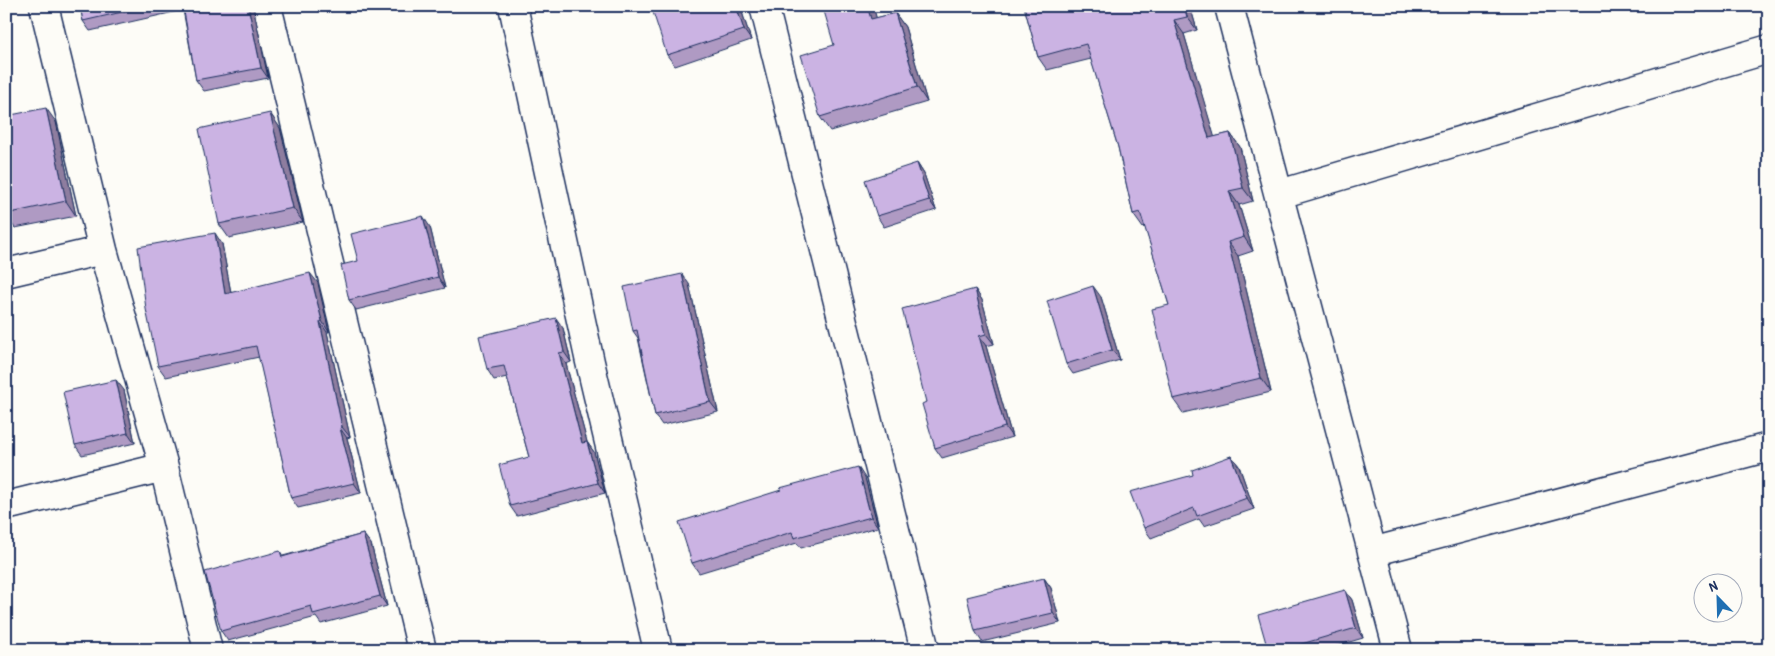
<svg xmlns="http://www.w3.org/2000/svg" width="1775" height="656" font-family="'Patrick Hand',sans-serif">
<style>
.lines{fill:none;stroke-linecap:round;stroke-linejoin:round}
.street-casing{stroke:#1b2f5e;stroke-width:31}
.street{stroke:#fdfcf7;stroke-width:28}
.wall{fill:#af9ac3;stroke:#1b2f5e}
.shaded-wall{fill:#8e7d9f;stroke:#1b2f5e}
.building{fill:#cbb3e3;stroke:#1b2f5e}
</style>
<rect width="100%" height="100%" fill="#fdfcf7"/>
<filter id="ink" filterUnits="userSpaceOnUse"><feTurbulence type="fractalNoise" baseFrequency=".02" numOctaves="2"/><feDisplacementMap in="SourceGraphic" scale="10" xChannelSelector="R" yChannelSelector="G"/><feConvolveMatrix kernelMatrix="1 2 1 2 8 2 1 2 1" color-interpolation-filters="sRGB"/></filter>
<g filter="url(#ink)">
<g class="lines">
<g class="street-casing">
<path id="street" d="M 44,6 L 103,250 L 164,467 L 208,650
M 267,6 L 422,650
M 513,6 L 590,362 L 658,650
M 764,6 L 925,650
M 1229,6 L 1398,650
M 1280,194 L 1769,49
M 6,273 L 103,250
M 6,506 L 164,467
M 1372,552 L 1769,447"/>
</g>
<use href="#street" class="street"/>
</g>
<path class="wall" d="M 80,6 L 253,6 L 268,78 L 204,91 L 196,80 L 183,10 L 90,31 L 83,21 Z
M 671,6 L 740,6 L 751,40 L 675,66 L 667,55 Z
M 1024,6 L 1190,6 L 1197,30 L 1184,34 L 1214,137 L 1230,133 L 1240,147 L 1253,201 L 1239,205 L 1253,251 L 1238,256 L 1271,392 L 1183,413 L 1173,399 L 1169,305 L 1145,227 L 1143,228 L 1133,214 L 1118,147 L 1091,59 L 1047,70 L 1038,57 Z
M 875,13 L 876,18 L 895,13 L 905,27 L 927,102 L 830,131 L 820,117 Z
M 270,113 L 280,128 L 303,222 L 229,238 L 219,224 Z
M 6,116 L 56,122 L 76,216 L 15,228 L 6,216 Z
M 917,163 L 924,174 L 936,210 L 884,227 L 877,216 Z
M 430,227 L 445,288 L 356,310 L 349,300 L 358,261 Z
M 222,244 L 231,293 L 318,283 L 329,332 L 327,332 L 350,437 L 347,438 L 361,493 L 298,508 L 291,498 L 259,357 L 166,377 L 158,366 Z
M 689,284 L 718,412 L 662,425 L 655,415 L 638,338 L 633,331 Z
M 975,289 L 982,300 L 994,344 L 986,346 L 1012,437 L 942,458 L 935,448 L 926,402 Z
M 1101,297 L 1120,360 L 1073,374 L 1066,364 Z
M 563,328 L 571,362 L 566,364 L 587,442 L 594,452 L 605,493 L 517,516 L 510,506 L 529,457 L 507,377 L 494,380 L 487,369 Z
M 124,390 L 135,443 L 82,455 L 75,445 Z
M 1231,456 L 1239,466 L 1254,509 L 1204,526 L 1199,519 L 1151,538 L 1144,528 L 1193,475 Z
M 865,478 L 878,527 L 801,548 L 797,543 L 699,573 L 692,563 Z
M 363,534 L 371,544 L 387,606 L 321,624 L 316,617 L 228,641 L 221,631 L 280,551 L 283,556 Z
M 1044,578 L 1051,588 L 1060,623 L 982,642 L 975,631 Z
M 1345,590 L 1352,600 L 1363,638 L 1323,650 L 1268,650 Z"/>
<path class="shaded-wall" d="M 248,6 L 253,6 L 268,78 L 261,68 Z
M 736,6 L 740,6 L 751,40 L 744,30 Z
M 867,6 L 870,6 L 875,13 L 881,34 L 871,19 Z
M 1184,6 L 1190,6 L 1197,30 L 1187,17 Z
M 895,13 L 905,27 L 927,102 L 917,87 Z
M 1174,20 L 1184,34 L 1219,152 L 1209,138 Z
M 46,108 L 56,122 L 76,216 L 66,201 Z
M 270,113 L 280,128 L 303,222 L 293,208 Z
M 1230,133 L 1240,147 L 1253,201 L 1243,188 Z
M 917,163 L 924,174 L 936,210 L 929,200 Z
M 1229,191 L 1239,205 L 1253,251 L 1244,237 Z
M 423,216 L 430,227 L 445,288 L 438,277 Z
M 215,233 L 222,244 L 233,304 L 225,294 Z
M 1228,242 L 1238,256 L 1271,392 L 1261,378 Z
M 310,273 L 318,283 L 329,332 L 322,321 Z
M 682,274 L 689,284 L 718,412 L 710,402 Z
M 1093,286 L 1101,297 L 1120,360 L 1112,350 Z
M 975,289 L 982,300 L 994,344 L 986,334 Z
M 556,318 L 563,328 L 571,362 L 564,352 Z
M 320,322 L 327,332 L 350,437 L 342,427 Z
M 979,336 L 986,346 L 1012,437 L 1005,427 Z
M 559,353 L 566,364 L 590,453 L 582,443 Z
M 116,380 L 124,390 L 135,443 L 128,433 Z
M 340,428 L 347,438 L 361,493 L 354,483 Z
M 587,442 L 594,452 L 605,493 L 598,483 Z
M 1231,456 L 1239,466 L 1254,509 L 1247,498 Z
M 858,467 L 865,478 L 878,527 L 871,517 Z
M 363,534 L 371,544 L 387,606 L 380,596 Z
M 1044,578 L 1051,588 L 1060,623 L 1053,613 Z
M 1345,590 L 1352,600 L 1363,638 L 1356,628 Z"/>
<path class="building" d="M 80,6 L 148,6 L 83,21 Z
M 183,6 L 248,6 L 261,68 L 196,80 Z
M 671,6 L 736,6 L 744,30 L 667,55 L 653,12 Z
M 840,6 L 867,6 L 871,19 L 895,13 L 917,87 L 820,117 L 801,55 L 834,45 L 824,11 Z
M 1024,6 L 1184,6 L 1187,17 L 1174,20 L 1209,138 L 1230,133 L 1243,188 L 1229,191 L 1244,237 L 1228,242 L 1261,378 L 1173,399 L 1152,309 L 1169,305 L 1140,212 L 1133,214 L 1118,147 L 1086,44 L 1038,57 Z
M 46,108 L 66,201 L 6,214 L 6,116 Z
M 270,113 L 293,208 L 219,224 L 199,129 Z
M 917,163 L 929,200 L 877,216 L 865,180 Z
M 423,216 L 438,277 L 349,300 L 341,265 L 358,261 L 351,234 Z
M 215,233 L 225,294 L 310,273 L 322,321 L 320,322 L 342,427 L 340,428 L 354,483 L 291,498 L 256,346 L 158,366 L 146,309 L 138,247 Z
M 682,274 L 710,402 L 655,415 L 637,330 L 633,331 L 624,287 Z
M 1093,286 L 1112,350 L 1066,364 L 1047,301 Z
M 975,289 L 986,334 L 979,336 L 1005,427 L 935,448 L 922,404 L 926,402 L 902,309 Z
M 556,318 L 564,352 L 559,353 L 582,443 L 587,442 L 598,483 L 510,506 L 499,465 L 529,457 L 504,366 L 487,369 L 479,336 Z
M 116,380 L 128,433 L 75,445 L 63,392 Z
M 1231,456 L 1247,498 L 1197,516 L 1194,508 L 1144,528 L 1130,492 L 1193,475 L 1192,470 Z
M 858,467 L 871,517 L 794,538 L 792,532 L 692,563 L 679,522 L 781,490 L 780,488 Z
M 363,534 L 380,596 L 313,614 L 311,606 L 221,631 L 205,572 L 280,551 L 282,557 Z
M 1044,578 L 1053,613 L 975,631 L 967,597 Z
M 1345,590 L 1356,628 L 1281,650 L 1268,650 L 1258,615 Z"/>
</g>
<rect width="1775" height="656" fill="none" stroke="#fdfcf7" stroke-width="25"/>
<rect x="12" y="12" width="1750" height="631" fill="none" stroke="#1b2f5e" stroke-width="2" filter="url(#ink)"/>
<g transform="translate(1718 598) rotate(337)"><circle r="24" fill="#fdfcf7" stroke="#a3aaba"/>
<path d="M0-4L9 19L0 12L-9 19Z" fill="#1f6fb2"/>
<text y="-8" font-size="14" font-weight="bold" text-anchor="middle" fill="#1b2f5e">N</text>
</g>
</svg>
